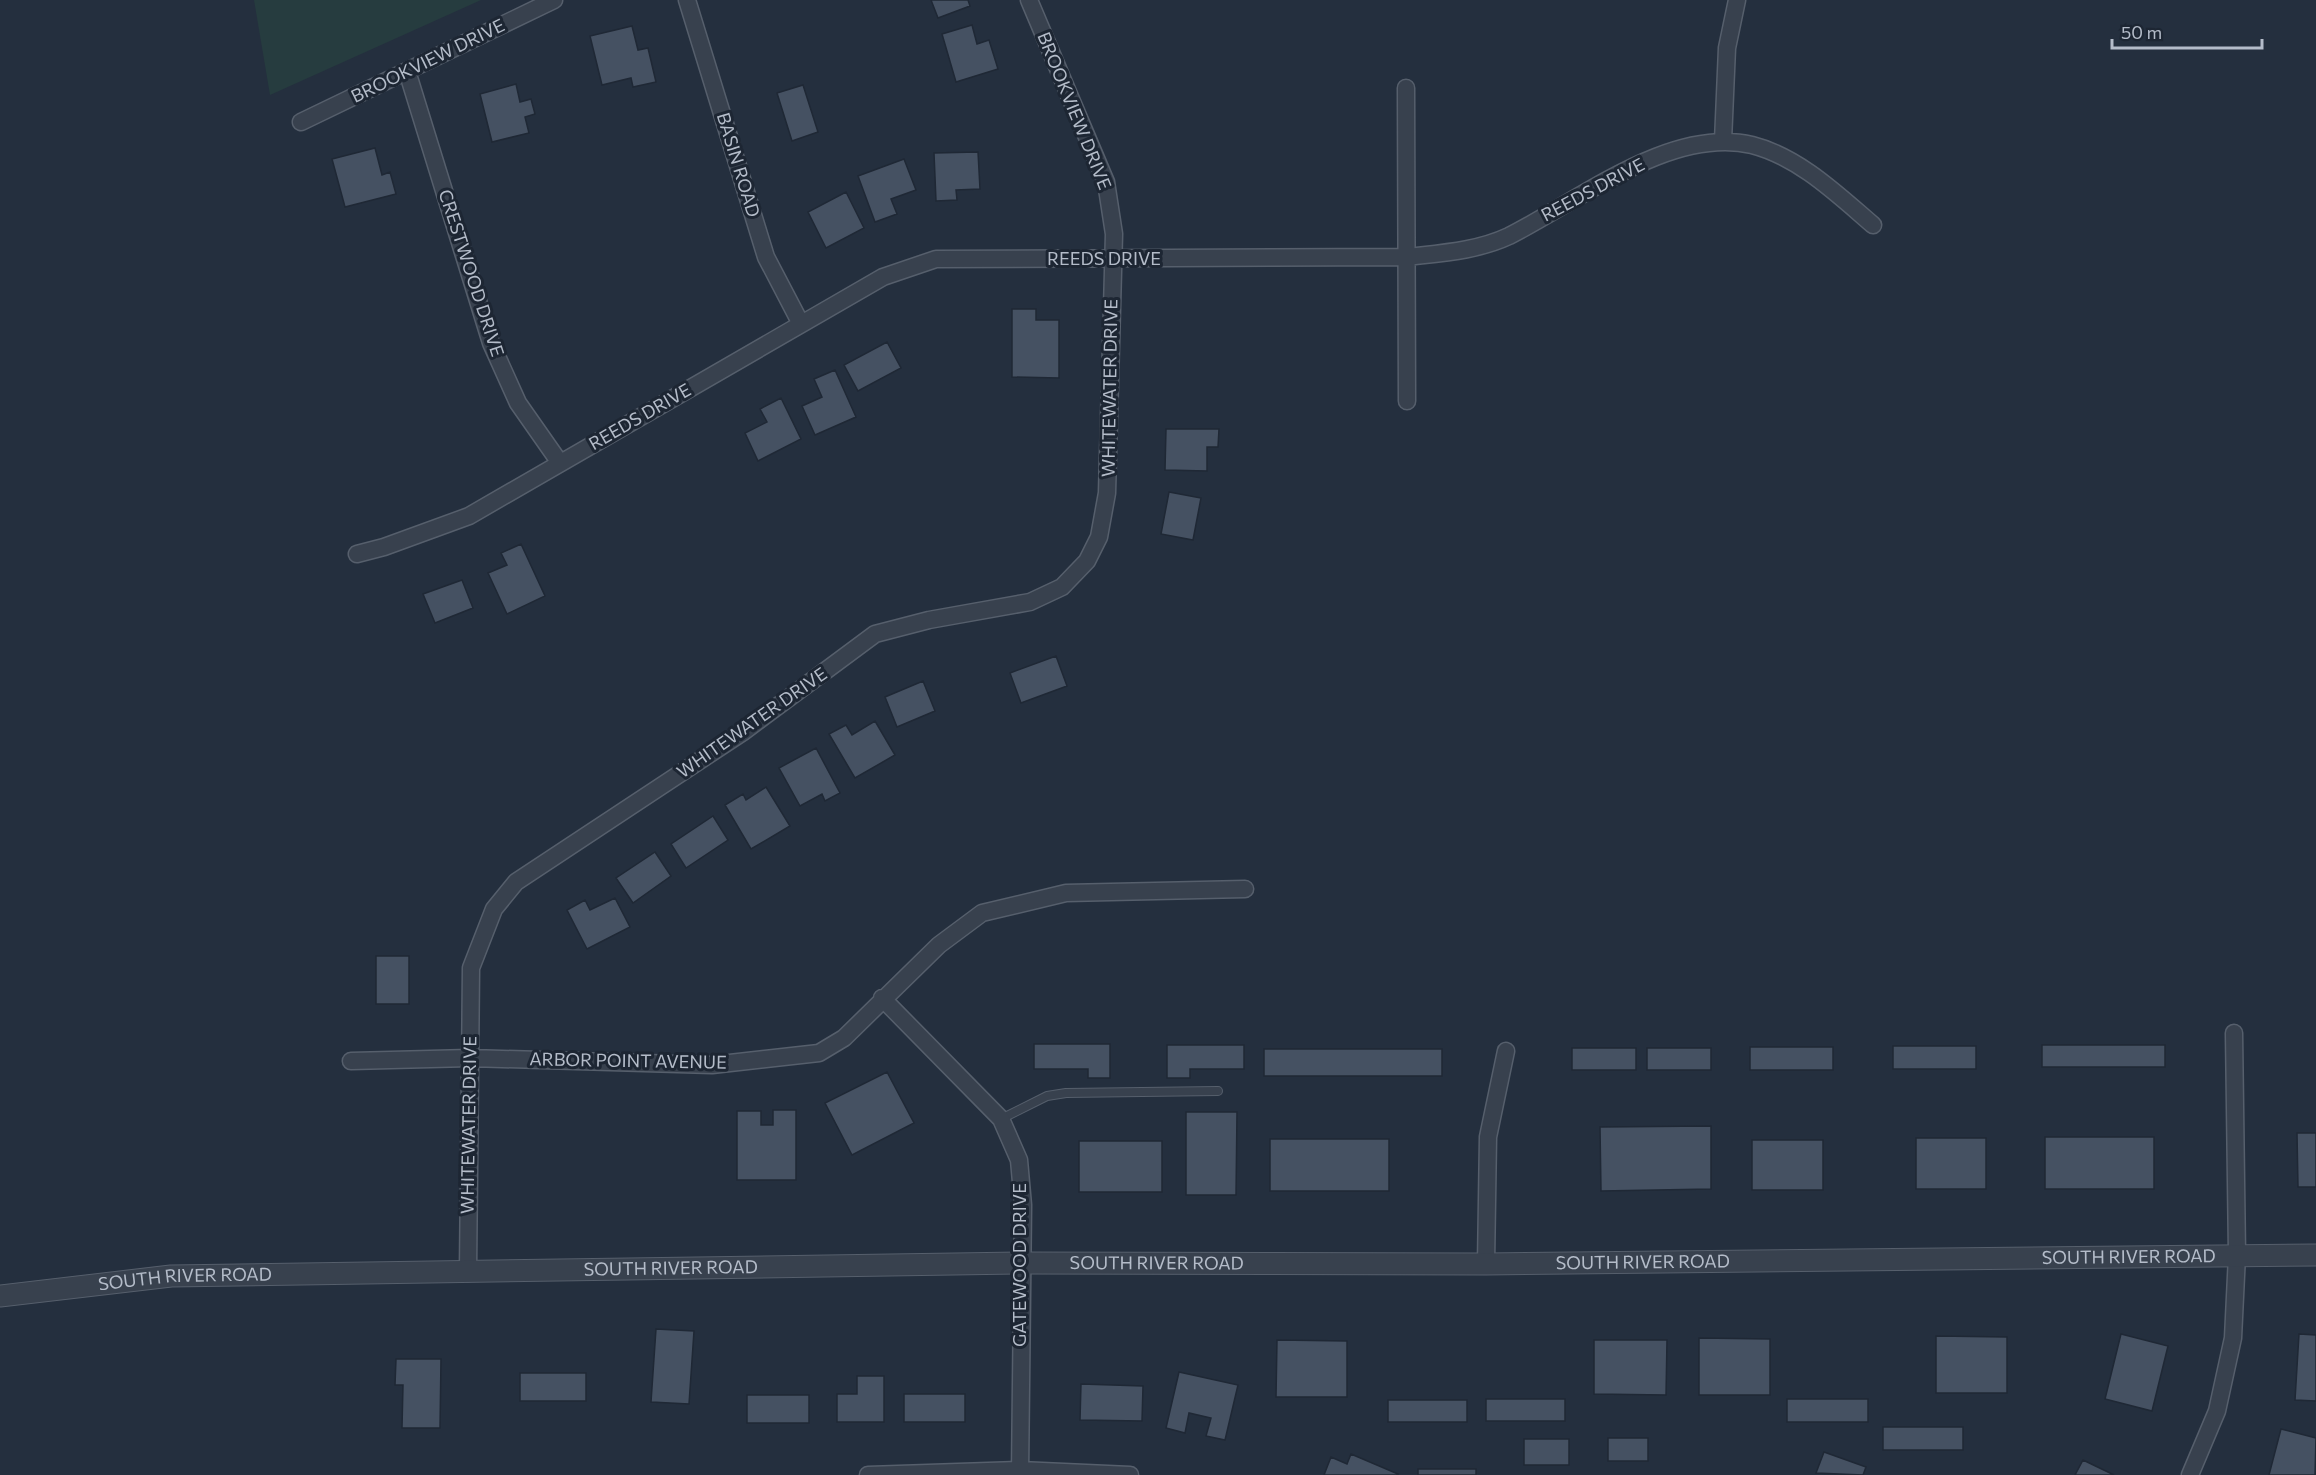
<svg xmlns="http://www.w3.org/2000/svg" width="2316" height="1475" font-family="Commissioner,sans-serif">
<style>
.green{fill:#263c3f}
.building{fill:#455162;stroke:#1f2835;stroke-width:1.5}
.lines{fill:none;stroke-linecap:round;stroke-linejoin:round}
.service-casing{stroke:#565f6c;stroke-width:10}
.minor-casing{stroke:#565f6c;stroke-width:19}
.tertiary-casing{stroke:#565f6c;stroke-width:23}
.service{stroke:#38414e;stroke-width:8}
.minor{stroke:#38414e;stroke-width:16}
.tertiary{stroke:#38414e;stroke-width:21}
.labels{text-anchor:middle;stroke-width:6;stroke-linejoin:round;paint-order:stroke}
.street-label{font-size:18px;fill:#b4bcc9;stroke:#1d2633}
</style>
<rect width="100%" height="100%" fill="#242f3e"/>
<path class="green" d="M 254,0 L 481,0 L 270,95 Z"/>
<path class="building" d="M 931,0 L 968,0 L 970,6 L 938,18 Z
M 972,25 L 977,44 L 989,40 L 998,69 L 956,82 L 942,34 Z
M 632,26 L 638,50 L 648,48 L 656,82 L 633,87 L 631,78 L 602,85 L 590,36 Z
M 516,84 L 520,102 L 531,99 L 535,114 L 525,117 L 529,133 L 492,142 L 480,94 Z
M 803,85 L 818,132 L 792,141 L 777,93 Z
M 375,148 L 382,175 L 390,172 L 396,194 L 345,207 L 332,159 Z
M 978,152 L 980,189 L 956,190 L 957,200 L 936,201 L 934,153 Z
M 904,159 L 916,190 L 891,199 L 897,214 L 875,222 L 858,176 Z
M 846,192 L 864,228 L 826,248 L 808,212 Z
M 1012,309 L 1036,309 L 1036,320 L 1059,320 L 1059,378 L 1012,377 Z
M 887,342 L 901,368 L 858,391 L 844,365 Z
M 835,370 L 856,417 L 815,435 L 802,406 L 822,397 L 814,379 Z
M 781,398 L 801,439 L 758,461 L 745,433 L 767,422 L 760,409 Z
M 1166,429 L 1219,429 L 1218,447 L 1207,447 L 1207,471 L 1165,470 Z
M 1169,492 L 1201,498 L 1193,540 L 1161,534 Z
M 521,544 L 545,596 L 507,614 L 488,573 L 507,565 L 501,553 Z
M 462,580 L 473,608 L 435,623 L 423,594 Z
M 1056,656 L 1067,686 L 1021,703 L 1010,673 Z
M 923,681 L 935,711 L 897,727 L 885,697 Z
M 875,721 L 895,755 L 855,778 L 829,734 L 846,725 L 852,735 Z
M 816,748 L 840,793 L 825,801 L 822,794 L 800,806 L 779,768 Z
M 766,787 L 790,826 L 751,849 L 725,805 L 743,794 L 746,800 Z
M 713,816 L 728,840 L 686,868 L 671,844 Z
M 655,852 L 671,876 L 633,903 L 616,878 Z
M 615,898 L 630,927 L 587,949 L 567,910 L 585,900 L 590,910 Z
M 376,956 L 409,956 L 409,1004 L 376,1004 Z
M 1034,1044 L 1110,1044 L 1110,1078 L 1088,1078 L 1088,1069 L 1034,1069 Z
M 1167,1045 L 1244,1045 L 1244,1069 L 1190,1069 L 1190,1078 L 1167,1078 Z
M 2042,1045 L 2165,1045 L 2165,1067 L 2042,1067 Z
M 1893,1046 L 1976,1046 L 1976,1069 L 1893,1069 Z
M 1750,1047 L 1833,1047 L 1833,1070 L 1750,1070 Z
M 1572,1048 L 1636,1048 L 1636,1070 L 1572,1070 Z
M 1647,1048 L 1711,1048 L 1711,1070 L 1647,1070 Z
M 1264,1049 L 1442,1049 L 1442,1076 L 1264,1076 Z
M 887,1072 L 914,1123 L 852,1155 L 825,1103 Z
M 773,1110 L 796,1110 L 796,1180 L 737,1180 L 737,1111 L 761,1111 L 761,1125 L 773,1125 Z
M 1186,1112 L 1237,1112 L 1236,1195 L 1186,1195 Z
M 1711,1126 L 1711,1189 L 1601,1191 L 1600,1127 Z
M 2297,1133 L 2316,1133 L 2316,1187 L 2298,1187 Z
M 2045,1137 L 2154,1137 L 2154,1189 L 2045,1189 Z
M 1916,1138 L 1986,1138 L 1986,1189 L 1916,1189 Z
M 1270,1139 L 1389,1139 L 1389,1191 L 1270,1191 Z
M 1752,1140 L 1823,1140 L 1823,1190 L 1752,1190 Z
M 1079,1141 L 1162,1141 L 1162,1192 L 1079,1192 Z
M 656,1329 L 694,1331 L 689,1404 L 651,1402 Z
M 2121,1334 L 2168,1346 L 2152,1411 L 2105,1399 Z
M 2299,1334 L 2316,1335 L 2316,1401 L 2295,1400 Z
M 1936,1336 L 2007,1337 L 2007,1393 L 1936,1393 Z
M 1699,1338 L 1770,1339 L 1770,1395 L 1699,1395 Z
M 1277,1340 L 1347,1341 L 1347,1397 L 1276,1397 Z
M 1594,1340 L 1667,1340 L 1666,1395 L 1594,1394 Z
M 396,1359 L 441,1359 L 440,1428 L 402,1428 L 403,1385 L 395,1385 Z
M 1179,1372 L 1238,1385 L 1225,1440 L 1206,1436 L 1211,1418 L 1189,1413 L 1185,1433 L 1166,1428 Z
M 520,1373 L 586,1373 L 586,1401 L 520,1401 Z
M 857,1376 L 884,1376 L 884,1422 L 837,1422 L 837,1394 L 857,1394 Z
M 1081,1384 L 1143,1386 L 1142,1421 L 1080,1420 Z
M 904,1394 L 965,1394 L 965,1422 L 904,1422 Z
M 747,1395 L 809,1395 L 809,1423 L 747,1423 Z
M 1486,1399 L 1565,1399 L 1565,1421 L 1486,1421 Z
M 1787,1399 L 1868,1399 L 1868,1422 L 1787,1422 Z
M 1388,1400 L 1467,1400 L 1467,1422 L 1388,1422 Z
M 1883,1427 L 1963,1427 L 1963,1450 L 1883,1450 Z
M 2281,1429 L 2316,1438 L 2315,1475 L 2269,1475 Z
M 1608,1438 L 1648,1438 L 1648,1461 L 1608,1461 Z
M 1524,1439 L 1569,1439 L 1569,1465 L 1524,1465 Z
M 1824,1452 L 1866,1467 L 1863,1475 L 1816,1473 Z
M 1351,1454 L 1398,1474 L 1398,1475 L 1324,1475 L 1331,1457 L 1347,1464 Z
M 2083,1460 L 2114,1475 L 2075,1475 Z
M 1418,1469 L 1476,1469 L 1476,1475 L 1418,1475 Z"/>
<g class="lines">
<g class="service-casing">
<path id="service" d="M 1001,1119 L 1047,1096 L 1066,1093 L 1218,1091"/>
</g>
<g class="minor-casing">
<path id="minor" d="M 687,0 L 766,257 L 801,324
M 407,71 L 491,343 L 518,403 L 560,463
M 1406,88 L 1407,401
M 301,122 L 554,0
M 1723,141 L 1727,48 L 1737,0
M 357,554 L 384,547 L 469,516 L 883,277 L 936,259 L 1407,257 C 1441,253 1477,251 1509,236 C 1579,201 1670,126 1752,145 C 1799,157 1838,195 1873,225
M 882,998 L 1001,1119 L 1019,1160 L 1023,1205 L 1020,1475
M 351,1061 L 470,1058 L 712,1065 L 819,1053 L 844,1038 L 939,945 L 982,913 L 1066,893 L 1245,889
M 1486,1264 L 1488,1137 L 1506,1051
M 468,1273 L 471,968 L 494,909 L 516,882 L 743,732 L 875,634 L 929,620 L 1030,602 L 1062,587 L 1087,561 L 1099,537 L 1107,493 L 1114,234 L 1106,182 L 1029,0
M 868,1475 L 1020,1470 L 1130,1475
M 2190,1475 L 2217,1411 L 2233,1338 L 2237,1255 L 2234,1033"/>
</g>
<g class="tertiary-casing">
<g id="tertiary">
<path id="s1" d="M 0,1296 L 171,1276 L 1021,1263 L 1486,1264 L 2316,1255"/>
</g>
</g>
<use href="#service" class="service"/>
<use href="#minor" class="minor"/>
<use href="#tertiary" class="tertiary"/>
</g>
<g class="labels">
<g class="street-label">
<text transform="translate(428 61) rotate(-26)" y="6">BROOKVIEW DRIVE</text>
<text transform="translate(1074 111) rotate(68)" y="6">BROOKVIEW DRIVE</text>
<text transform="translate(738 165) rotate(73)" y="6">BASIN ROAD</text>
<text transform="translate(1593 190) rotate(-28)" y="6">REEDS DRIVE</text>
<text x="1104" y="265">REEDS DRIVE</text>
<text transform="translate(471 273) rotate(72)" y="6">CRESTWOOD DRIVE</text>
<text transform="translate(1110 388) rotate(-89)" y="6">WHITEWATER DRIVE</text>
<text transform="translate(640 417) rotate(-30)" y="6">REEDS DRIVE</text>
<text transform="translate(752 723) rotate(-35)" y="6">WHITEWATER DRIVE</text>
<text transform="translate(628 1061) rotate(1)" y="6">ARBOR POINT AVENUE</text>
<text transform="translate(469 1125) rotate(-89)" y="6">WHITEWATER DRIVE</text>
<text dy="6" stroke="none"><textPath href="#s1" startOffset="2130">SOUTH RIVER ROAD</textPath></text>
<text dy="6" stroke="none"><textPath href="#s1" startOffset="1644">SOUTH RIVER ROAD</textPath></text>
<text dy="6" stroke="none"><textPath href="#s1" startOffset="1158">SOUTH RIVER ROAD</textPath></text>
<text transform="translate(1020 1265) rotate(-90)" y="6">GATEWOOD DRIVE</text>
<text dy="6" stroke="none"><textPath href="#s1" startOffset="672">SOUTH RIVER ROAD</textPath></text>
<text dy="6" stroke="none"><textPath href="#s1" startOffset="186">SOUTH RIVER ROAD</textPath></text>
</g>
</g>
<path d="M2112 39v9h150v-9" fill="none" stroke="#b4bcc9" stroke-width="3"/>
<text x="2121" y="39" font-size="18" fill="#b4bcc9" stroke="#1d2633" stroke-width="4.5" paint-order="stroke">50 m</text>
</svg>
